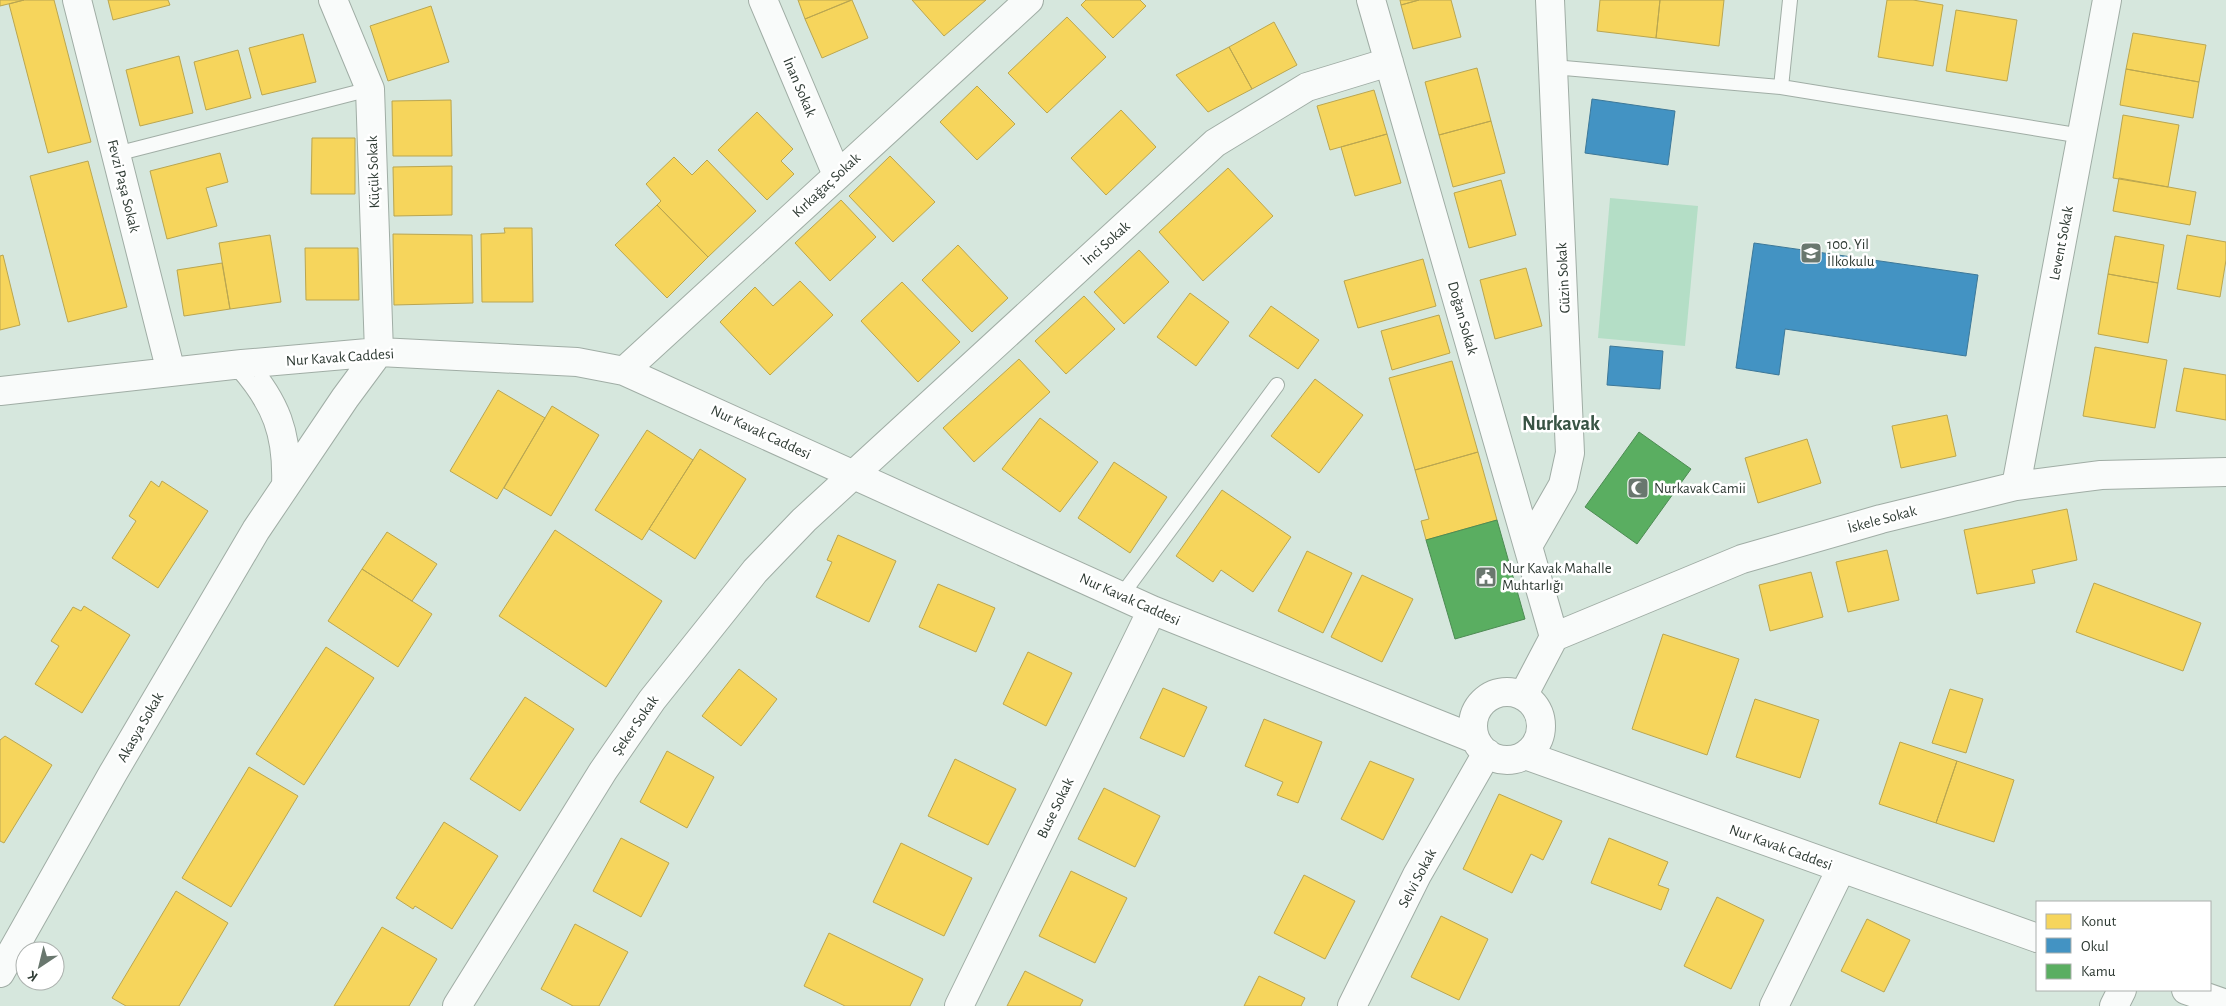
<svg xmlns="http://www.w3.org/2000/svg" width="2226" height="1006" font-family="'Alegreya Sans',sans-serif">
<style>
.green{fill:#b4dec6}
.homes{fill:#f6d55c;stroke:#baa650}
.schools{fill:#4393c3;stroke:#3d7898}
.public{fill:#5aae61;stroke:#4d8b53}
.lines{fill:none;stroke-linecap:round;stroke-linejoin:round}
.lane-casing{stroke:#a0ada5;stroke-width:16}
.street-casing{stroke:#a0ada5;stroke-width:30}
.lane{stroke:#f9fbfa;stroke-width:14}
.street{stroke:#f9fbfa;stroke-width:28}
.labels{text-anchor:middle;stroke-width:5;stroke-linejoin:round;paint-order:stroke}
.street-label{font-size:15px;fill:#2e3a33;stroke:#fff}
.poi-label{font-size:15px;fill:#2e3a33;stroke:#fff;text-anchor:start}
.district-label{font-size:20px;font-weight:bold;fill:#385344;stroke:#fff}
</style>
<rect width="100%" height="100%" fill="#d6e7dd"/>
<path class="green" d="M 1610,198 L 1698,206 L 1685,346 L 1598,338 Z"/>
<path class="homes" d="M 0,0 L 24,0 L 0,6 Z
M 24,0 L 54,0 L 91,142 L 48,153 L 9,4 Z
M 108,0 L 168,0 L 170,5 L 113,20 Z
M 798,0 L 851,0 L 805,19 Z
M 852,0 L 868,38 L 822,58 L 805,19 Z
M 912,0 L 986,0 L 944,36 Z
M 1086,0 L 1140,0 L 1146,6 L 1113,38 L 1081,5 Z
M 1400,0 L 1419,0 L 1401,5 Z
M 1419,0 L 1451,0 L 1461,37 L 1413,49 L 1401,5 Z
M 1600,0 L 1660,0 L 1656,38 L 1597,31 Z
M 1660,0 L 1724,0 L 1719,46 L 1656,38 Z
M 1887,0 L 1913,0 L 1943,5 L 1933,66 L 1878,57 Z
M 431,6 L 449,62 L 388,81 L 370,26 Z
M 1956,10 L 2017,20 L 2007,81 L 1946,71 Z
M 1067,17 L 1106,57 L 1047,113 L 1008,73 Z
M 1274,22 L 1297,65 L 1252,89 L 1229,47 Z
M 2133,33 L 2206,45 L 2199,82 L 2126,69 Z
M 303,34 L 316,82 L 262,95 L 249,48 Z
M 1229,47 L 1252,89 L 1208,112 L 1176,75 Z
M 238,50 L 251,98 L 206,110 L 194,62 Z
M 179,56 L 193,113 L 140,126 L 126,70 Z
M 1477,68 L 1491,121 L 1439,135 L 1425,82 Z
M 2126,69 L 2199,82 L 2193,118 L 2120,105 Z
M 977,86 L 1015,124 L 977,160 L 940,122 Z
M 1374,90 L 1387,134 L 1330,150 L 1317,106 Z
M 451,100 L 452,156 L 393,156 L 392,101 Z
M 1121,110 L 1156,147 L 1106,195 L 1071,158 Z
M 757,112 L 793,149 L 781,161 L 794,174 L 767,200 L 718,150 Z
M 2123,115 L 2179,125 L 2168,187 L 2113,178 Z
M 1491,121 L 1505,173 L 1453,187 L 1439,135 Z
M 1387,134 L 1401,183 L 1355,196 L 1341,147 Z
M 312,138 L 355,138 L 355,194 L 311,194 Z
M 220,153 L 228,182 L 206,188 L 217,226 L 167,239 L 150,171 Z
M 890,156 L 935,202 L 893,242 L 849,196 Z
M 674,157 L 692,175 L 707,160 L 756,211 L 708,257 L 657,205 L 661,201 L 646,184 Z
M 88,161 L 127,307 L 68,322 L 30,176 Z
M 452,166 L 452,215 L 394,216 L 393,167 Z
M 1228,168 L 1273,216 L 1203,281 L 1159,232 Z
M 2119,178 L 2196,192 L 2190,225 L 2113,211 Z
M 1501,180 L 1516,235 L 1469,248 L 1454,193 Z
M 841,200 L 876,237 L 830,281 L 795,243 Z
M 657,205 L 708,257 L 667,298 L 615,245 Z
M 504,228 L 532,228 L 533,302 L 482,302 L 481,234 L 505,233 Z
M 393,234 L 472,235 L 473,303 L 394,305 Z
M 270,235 L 281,302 L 230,309 L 219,243 Z
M 2187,235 L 2226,242 L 2226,260 L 2220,297 L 2177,289 Z
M 2115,236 L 2164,245 L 2158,283 L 2108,274 Z
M 958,245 L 1008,298 L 972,332 L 922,280 Z
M 305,248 L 358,248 L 359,300 L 306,300 Z
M 1139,250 L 1169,282 L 1124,324 L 1094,292 Z
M 3,255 L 20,325 L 0,330 L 0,256 Z
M 1423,259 L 1436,306 L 1358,328 L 1344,281 Z
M 222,263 L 230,309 L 184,316 L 177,270 Z
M 1526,268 L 1542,326 L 1495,339 L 1480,280 Z
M 2108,274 L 2158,283 L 2148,343 L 2098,334 Z
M 800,281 L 833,315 L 770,375 L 720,322 L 755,287 L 773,306 Z
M 902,282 L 960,342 L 918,382 L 861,321 Z
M 1190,293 L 1229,322 L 1196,366 L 1157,337 Z
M 1084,296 L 1115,329 L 1066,374 L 1035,341 Z
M 1271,306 L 1319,340 L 1298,369 L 1249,336 Z
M 1439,315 L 1450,353 L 1392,370 L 1381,331 Z
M 2095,347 L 2167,360 L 2155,428 L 2083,416 Z
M 1019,359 L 1050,392 L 974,462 L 943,428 Z
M 1452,361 L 1478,452 L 1415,470 L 1389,378 Z
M 2184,368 L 2226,375 L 2226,420 L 2176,411 Z
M 1315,379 L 1363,415 L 1319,473 L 1271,436 Z
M 498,390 L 545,418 L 497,499 L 450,471 Z
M 552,406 L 599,435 L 551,516 L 504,488 Z
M 1947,415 L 1956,456 L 1901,468 L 1892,426 Z
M 1040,418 L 1098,462 L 1060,512 L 1002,469 Z
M 647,430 L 693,460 L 642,540 L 595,510 Z
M 1807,439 L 1821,483 L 1758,503 L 1745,458 Z
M 700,449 L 746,479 L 695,559 L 649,529 Z
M 1478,452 L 1497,520 L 1426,540 L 1421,521 L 1429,519 L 1415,470 Z
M 1114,462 L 1167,497 L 1130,553 L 1078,518 Z
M 151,481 L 159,487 L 162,481 L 208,511 L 158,588 L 112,558 L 136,521 L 129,516 Z
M 1222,490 L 1291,537 L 1253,592 L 1221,570 L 1213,582 L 1176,556 Z
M 2067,509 L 2077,560 L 2032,570 L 2035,583 L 1977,594 L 1964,530 Z
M 555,530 L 662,601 L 606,687 L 499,616 Z
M 387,532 L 437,564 L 412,601 L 362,569 Z
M 838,535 L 896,561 L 869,622 L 816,597 L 832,562 L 827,560 Z
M 1887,550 L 1899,600 L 1848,612 L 1836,562 Z
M 1307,551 L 1352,573 L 1323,633 L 1278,611 Z
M 362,569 L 432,614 L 398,667 L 328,621 Z
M 1811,572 L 1823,617 L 1770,631 L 1759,585 Z
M 1362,575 L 1413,599 L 1382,662 L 1331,637 Z
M 2094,583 L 2201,623 L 2183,671 L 2076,632 Z
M 938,584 L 995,608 L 976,652 L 919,627 Z
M 84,606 L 130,635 L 82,713 L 35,684 L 59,646 L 51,641 L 73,607 L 81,611 Z
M 1663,634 L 1739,659 L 1707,755 L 1632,729 Z
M 326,647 L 374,678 L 304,785 L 256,754 Z
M 1028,652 L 1072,673 L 1046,726 L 1003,704 Z
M 739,669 L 777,699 L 741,746 L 702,716 Z
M 1163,688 L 1207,707 L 1184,757 L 1140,738 Z
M 1950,689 L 1983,699 L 1966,753 L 1932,743 Z
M 525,697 L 574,729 L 520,811 L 470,779 Z
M 1755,699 L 1819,720 L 1800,778 L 1736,757 Z
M 1264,719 L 1322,742 L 1298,803 L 1277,795 L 1283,782 L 1245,766 Z
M 5,736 L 52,765 L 4,843 L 0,841 L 0,740 Z
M 1900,742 L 1957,761 L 1936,823 L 1879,804 Z
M 667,751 L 714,777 L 687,828 L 640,802 Z
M 955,759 L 1016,789 L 988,845 L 928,816 Z
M 1370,761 L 1414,779 L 1383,840 L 1341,819 Z
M 1957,761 L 2014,780 L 1994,842 L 1936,823 Z
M 249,767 L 298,796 L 231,907 L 182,878 Z
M 1104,788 L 1160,816 L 1135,867 L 1078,839 Z
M 1499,794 L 1562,821 L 1543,860 L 1531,854 L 1512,893 L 1463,869 Z
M 444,822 L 498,856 L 452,929 L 415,906 L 413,909 L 396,898 Z
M 621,838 L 669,863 L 641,917 L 593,891 Z
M 1609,838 L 1668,862 L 1658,885 L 1669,889 L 1661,910 L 1591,883 Z
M 901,843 L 972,878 L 944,936 L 873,902 Z
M 1071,871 L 1127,898 L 1095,963 L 1039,936 Z
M 1304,875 L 1355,901 L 1325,959 L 1274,933 Z
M 176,891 L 228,923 L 179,1006 L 126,1006 L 112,998 Z
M 1717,897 L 1764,920 L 1731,989 L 1684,966 Z
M 1441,916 L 1488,939 L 1459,1000 L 1411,977 Z
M 1867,919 L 1910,940 L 1884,992 L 1841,971 Z
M 575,924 L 628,952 L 599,1006 L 573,1006 L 541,989 Z
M 382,927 L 437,959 L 409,1006 L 334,1006 Z
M 829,933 L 923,979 L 910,1006 L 845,1006 L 804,986 Z
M 1025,971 L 1083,1000 L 1080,1006 L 1007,1006 Z
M 1259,976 L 1305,998 L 1301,1006 L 1244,1006 Z"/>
<path class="schools" d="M 1592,99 L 1675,111 L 1668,165 L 1585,153 Z
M 1754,243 L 1978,275 L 1966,356 L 1785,329 L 1779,375 L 1736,368 Z
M 1610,346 L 1663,351 L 1660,389 L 1607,385 Z"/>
<path class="public" d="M 1639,432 L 1691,469 L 1637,544 L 1585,507 Z
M 1497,520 L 1525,619 L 1455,639 L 1426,540 Z"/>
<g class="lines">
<g class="lane-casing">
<path id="lane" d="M 1553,67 L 1781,87 L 2082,136
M 1781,87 L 1790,0
M 116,154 L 370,89
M 1121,596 L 1277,385"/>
</g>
<g class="street-casing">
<path id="street" d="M 77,0 L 171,372
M 763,0 L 837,175
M 1371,0 L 1554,637
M 242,364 C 276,402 288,434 286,485
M 624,371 L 1029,0
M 0,391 L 242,364 L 379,352 L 577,362 L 624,371 L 1152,610 L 1475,739
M 2016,486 L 2107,0
M 1528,546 L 1563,485 L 1570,453 L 1550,0
M 1554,637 L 1742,559 L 1881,519 L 2016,486 L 2101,475 L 2226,472
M1473 726a34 34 0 1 1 68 0a34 34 0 1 1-68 0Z
M 1523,696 L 1554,637
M 1525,755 L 2037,938
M 0,973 L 113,773 L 256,530 L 345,398 L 379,352 L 370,89 L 333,0
M 2186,990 L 2226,1004
M 457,1006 L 603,771 L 652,700 L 755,571 L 804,520 L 1215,143 L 1307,87 L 1389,62
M 959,1006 L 1152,610
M 1352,1006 L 1417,875 L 1487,753
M 1774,1006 L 1841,869
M 2114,1006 L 2122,990"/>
</g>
<use href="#lane" class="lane"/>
<use href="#street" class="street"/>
</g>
<defs>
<g id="school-square" transform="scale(1.125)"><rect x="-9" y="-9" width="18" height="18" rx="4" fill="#69776e" stroke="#fff"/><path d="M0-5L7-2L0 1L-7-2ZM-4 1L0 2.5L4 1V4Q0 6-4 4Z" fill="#fff"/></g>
<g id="mosque-square" transform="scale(1.125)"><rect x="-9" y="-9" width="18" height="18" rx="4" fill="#69776e" stroke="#fff"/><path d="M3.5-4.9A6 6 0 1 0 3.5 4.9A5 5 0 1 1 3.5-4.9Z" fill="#fff"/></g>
<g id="civic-square" transform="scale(1.125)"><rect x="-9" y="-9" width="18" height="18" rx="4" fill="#69776e" stroke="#fff"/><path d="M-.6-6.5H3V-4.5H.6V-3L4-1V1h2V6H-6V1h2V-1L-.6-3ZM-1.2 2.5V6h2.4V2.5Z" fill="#fff"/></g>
</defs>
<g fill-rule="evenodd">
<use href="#school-square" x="1811" y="253"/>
<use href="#mosque-square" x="1638" y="488"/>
<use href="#civic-square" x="1486" y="577"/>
</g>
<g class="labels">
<g class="street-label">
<text transform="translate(800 87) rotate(67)" y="5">İnan Sokak</text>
<text transform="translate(373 172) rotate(-92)" y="5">Küçük Sokak</text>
<text transform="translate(826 185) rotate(-43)" y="5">Kırkağaç Sokak</text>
<text transform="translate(124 186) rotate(76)" y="5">Fevzi Paşa Sokak</text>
<text transform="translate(1106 243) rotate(-42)" y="5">İnci Sokak</text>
<text transform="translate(2061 243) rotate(-79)" y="5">Levent Sokak</text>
<text transform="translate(1563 278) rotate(-93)" y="5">Güzin Sokak</text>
<text transform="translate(1463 318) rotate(74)" y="5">Doğan Sokak</text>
<text transform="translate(340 357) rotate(-4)" y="5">Nur Kavak Caddesi</text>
<text transform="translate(761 432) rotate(25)" y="5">Nur Kavak Caddesi</text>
<text transform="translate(1882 519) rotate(-15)" y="5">İskele Sokak</text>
<text transform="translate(1130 599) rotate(24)" y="5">Nur Kavak Caddesi</text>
<text transform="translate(635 725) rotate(-55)" y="5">Şeker Sokak</text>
<text transform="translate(140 727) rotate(-60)" y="5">Akasya Sokak</text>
<text transform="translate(1055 808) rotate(-64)" y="5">Buse Sokak</text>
<text transform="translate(1781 847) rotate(20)" y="5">Nur Kavak Caddesi</text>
<text transform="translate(1417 878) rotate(-62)" y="5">Selvi Sokak</text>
</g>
<g class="poi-label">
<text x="1827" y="249">100. Yil<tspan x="1827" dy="17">İlkokulu</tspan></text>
<text x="1654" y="493">Nurkavak Camii</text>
<text x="1502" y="573">Nur Kavak Mahalle<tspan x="1502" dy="17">Muhtarlığı</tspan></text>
</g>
<g class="district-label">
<text x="1561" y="430">Nurkavak</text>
</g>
</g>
<rect x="2036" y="901" width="175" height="90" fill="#ffffff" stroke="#abb0ad"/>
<rect x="2046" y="914" width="25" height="15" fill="#f6d55c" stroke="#abb0ad"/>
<text x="2081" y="926" font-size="15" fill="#2e3a33">Konut</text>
<rect x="2046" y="938" width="25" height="15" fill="#4393c3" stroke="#abb0ad"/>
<text x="2081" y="951" font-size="15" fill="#2e3a33">Okul</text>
<rect x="2046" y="964" width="25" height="15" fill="#5aae61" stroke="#abb0ad"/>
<text x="2081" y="976" font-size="15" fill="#2e3a33">Kamu</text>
<g transform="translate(40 966) rotate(215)"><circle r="24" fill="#ffffff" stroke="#abb0ad"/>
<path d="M0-4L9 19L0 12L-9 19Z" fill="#69776e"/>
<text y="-8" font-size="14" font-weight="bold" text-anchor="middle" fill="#2e3a33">K</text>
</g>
</svg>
